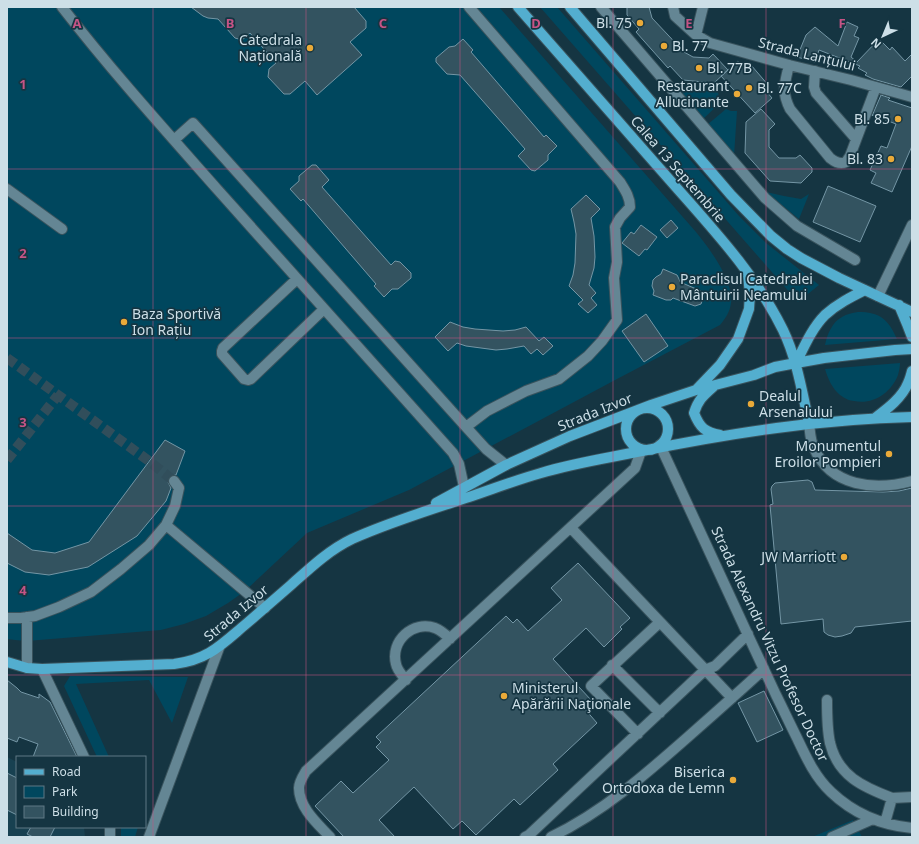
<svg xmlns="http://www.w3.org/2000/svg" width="919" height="844" font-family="'Noto Sans',sans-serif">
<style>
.built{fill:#184151}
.green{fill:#00475e}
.building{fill:#335360;stroke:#7496a5}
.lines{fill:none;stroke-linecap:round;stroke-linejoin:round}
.minor-tunnel{stroke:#314e5b;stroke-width:10;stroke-dasharray:10 5;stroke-linecap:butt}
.minor-casing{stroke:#39535d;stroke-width:12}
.major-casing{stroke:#39535d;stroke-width:12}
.minor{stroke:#648694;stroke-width:10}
.major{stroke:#53aecf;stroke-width:10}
.grid{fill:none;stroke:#c55485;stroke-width:1;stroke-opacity:0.55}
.poi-dot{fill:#eaaa39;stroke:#153542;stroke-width:1.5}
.labels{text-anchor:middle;stroke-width:3.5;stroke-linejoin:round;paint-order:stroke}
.poi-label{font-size:14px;fill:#cddfe7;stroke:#153542;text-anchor:end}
.street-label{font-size:14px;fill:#cddfe7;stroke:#153542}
.grid-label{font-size:13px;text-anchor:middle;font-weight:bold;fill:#c55485;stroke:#153542;stroke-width:3.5;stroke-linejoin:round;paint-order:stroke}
</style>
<rect width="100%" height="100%" fill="#153542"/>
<path class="built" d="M 7,757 L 17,762 L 17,827 L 84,827 L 85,837 L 7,837 Z"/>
<path class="green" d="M 7,7 L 499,7 L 696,232 C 709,248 734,281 731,303 C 730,312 725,319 720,325 L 617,379 L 409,490 L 307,533 L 245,591 L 228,603 L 206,616 L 184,624 L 161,630 L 27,641 L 15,640 L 7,639 Z
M 540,7 L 557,7 L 739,216 L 766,243 L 819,285 L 798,302 Z
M 675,89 L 718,92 L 719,98 L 720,103 L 702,120 Z
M 726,109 L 731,111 L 737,111 L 734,156 L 707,125 Z
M 766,192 L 784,196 L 801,199 L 809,194 L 799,219 Z
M 858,312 C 880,312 888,319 897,339 L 825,345 C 827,335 832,322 842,317 C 847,314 852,313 858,312 Z
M 900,363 C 900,367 899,371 898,375 C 891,393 873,405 854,401 C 850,401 844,398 840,395 C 832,388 828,379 825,369 Z
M 70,676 L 188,677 L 172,723 L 149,680 L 76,684 L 109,757 L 97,757 L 64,686 Z
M 853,820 L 862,837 L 812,837 Z
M 121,827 L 138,827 L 135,837 L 121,837 Z"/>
<path class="building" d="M 191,7 L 354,7 L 366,21 L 366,28 L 350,42 L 362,55 L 317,95 L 305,81 L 290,94 L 284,94 L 268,77 L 269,69 L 276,63 L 250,33 L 242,40 L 235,38 L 218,19 L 208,18 L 203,16 Z
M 627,7 L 649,7 L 652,18 L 684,52 L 693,57 L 709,58 L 713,54 L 728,70 L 714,83 L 683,80 L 670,66 L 668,68 L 636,32 L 639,29 L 627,15 Z
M 847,22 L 858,27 L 854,36 L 859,38 L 851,57 L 857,62 L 879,39 L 890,50 L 892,47 L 905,61 L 912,54 L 912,76 L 901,87 L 873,79 L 865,75 L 867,73 L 858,68 L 860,66 L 819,50 L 815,62 L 797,57 L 806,35 L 815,27 L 838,46 Z
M 463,39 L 473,50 L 471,52 L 544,137 L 546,135 L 557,146 L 548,155 L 548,160 L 535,171 L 531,170 L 518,156 L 525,149 L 460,75 L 447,74 L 436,62 L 436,58 L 449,47 L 455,46 Z
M 738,61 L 746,70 L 751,65 L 769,86 L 765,90 L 772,98 L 755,113 L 721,76 Z
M 881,95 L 890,98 L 888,100 L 912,108 L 912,146 L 892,192 L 871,183 L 876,173 L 870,170 L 881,146 L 887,148 L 896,124 L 873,115 L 872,116 Z
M 761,109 L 775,124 L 769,130 L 769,147 L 779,158 L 796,158 L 800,155 L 812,168 L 812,172 L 801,183 L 770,181 L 745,153 L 746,122 Z
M 312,165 L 316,165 L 329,180 L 322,187 L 391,265 L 395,261 L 400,262 L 411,273 L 411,278 L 398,289 L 392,289 L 384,297 L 374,286 L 376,284 L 303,199 L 301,201 L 290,189 L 299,181 L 299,176 Z
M 828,186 L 876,206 L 860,242 L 813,222 Z
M 586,195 L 600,209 L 591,218 L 594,236 L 595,257 L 594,268 L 589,285 L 596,293 L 591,298 L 597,305 L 588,313 L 578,304 L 583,300 L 569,286 L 573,275 L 575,263 L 576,234 L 574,222 L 571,209 Z
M 671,220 L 678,228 L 667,238 L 660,230 Z
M 641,225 L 657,237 L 647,250 L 645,249 L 639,256 L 622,243 L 631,232 L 634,234 Z
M 663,269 L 677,275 L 679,279 L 680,282 L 701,291 L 704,296 L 701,304 L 695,306 L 673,298 L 671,300 L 666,300 L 653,295 L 654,291 L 652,286 L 653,280 L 656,277 L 661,274 Z
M 646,314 L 668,346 L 644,362 L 622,331 Z
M 450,322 L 463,327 L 475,329 L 503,331 L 515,330 L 526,327 L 539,341 L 544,337 L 553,346 L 543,355 L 537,349 L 531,354 L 524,346 L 507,349 L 496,350 L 466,346 L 457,343 L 448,351 L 435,337 Z
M 165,440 L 185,451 L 176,475 L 171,476 L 168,479 L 168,482 L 171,488 L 166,501 L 137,536 L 88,567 L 49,575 L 25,572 L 7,563 L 7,533 L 32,550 L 55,553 L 89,542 Z
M 808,480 L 812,482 L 815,490 L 883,492 L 899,491 L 912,488 L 912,621 L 855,627 L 851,633 L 842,636 L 835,637 L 828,635 L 824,632 L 823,619 L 781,624 L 770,505 L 773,504 L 771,489 L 772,486 L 775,483 Z
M 578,563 L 630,618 L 620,627 L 622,629 L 604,647 L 586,628 L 553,659 L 592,701 L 584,708 L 597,723 L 553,764 L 558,770 L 520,805 L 514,799 L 476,835 L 462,821 L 453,829 L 414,787 L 379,820 L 395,837 L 344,837 L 315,806 L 341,781 L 353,793 L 389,760 L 376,747 L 381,742 L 376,737 L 506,616 L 513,623 L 517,619 L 528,631 L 562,600 L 551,588 Z
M 7,680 L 17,688 L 21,692 L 39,698 L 39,694 L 50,702 L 77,757 L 33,757 L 38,744 L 19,737 L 17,742 L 7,738 Z
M 764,691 L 783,730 L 757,742 L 738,703 Z
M 7,773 L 17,778 L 17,815 L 7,810 Z
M 31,827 L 55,827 L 50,837 L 33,837 L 27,834 Z"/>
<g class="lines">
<path class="minor-tunnel" d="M 7,358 L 149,461 L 174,481
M 7,460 L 58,395"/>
<g class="minor-casing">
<path id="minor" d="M 62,7 C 111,70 164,129 217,189 C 295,277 374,365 453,453 L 459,464 L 464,487
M 601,7 L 765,198 L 797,226 L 855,260
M 673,7 L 675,16 L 686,26 L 696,35 L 710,43 L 789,65 L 851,80 L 912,97
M 696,35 L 703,7
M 789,65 C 785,83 781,91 790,109 L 830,158 C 835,162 840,165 846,162 L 850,156 L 876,87
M 815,71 L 814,87 L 816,93 L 856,139
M 174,140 L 193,123 L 466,427 L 486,449 L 506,465
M 7,189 L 62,229
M 297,279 L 223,348 L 222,351 L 222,354 L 244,379 L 248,380 L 251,379 L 324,309
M 878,296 L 912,225
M 809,423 C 810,431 810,440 814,448 C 831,487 875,491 912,481
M 466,427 L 487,411 L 526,391 L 559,379 L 588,356 L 602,341 L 617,320 L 614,278 L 617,262 L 615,227 L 620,218 L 630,207 C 630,197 625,190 620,182 L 469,7
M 660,445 C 699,529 737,612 776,695 C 783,709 790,724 797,738 C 806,757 815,777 831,792 C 853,813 881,825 912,828
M 166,525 L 175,506 L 179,488 L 174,481
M 571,528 L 732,698
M 27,617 L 27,668
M 7,618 L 21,618 L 35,616 L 59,607 L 91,592 L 121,569 L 149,545 L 166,525 L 265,608
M 612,665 L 660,713
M 42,669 L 84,757
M 406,680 C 402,675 397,670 396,664 C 390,641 413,620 435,628 C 441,630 446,635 450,639
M 827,700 C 827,714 827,729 830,743 C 838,776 863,787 892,798
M 638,734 L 591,686 L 660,622
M 885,823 L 892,798 L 912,797
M 110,827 L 110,837
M 149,837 L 219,648
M 330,837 C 318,824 299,808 299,788 C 299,782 303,776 306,771 L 635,468 L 641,451
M 525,837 L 529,835 L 705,670 L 715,666 L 748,634
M 551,837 C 603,812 646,774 689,736 C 714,714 739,692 764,669
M 832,837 L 873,819"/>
</g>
<g class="major-casing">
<path id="major" d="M 518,7 C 568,64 618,121 668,178 C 710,226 755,273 783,330 C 797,359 802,392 809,423
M 570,7 L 731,195 L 771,236 L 787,249 L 801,258 L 839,278 L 912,312
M 899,305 L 907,324 L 912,337
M 796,363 C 804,347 812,328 825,315 C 837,304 851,297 865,290
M 713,387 C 703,396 698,400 694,413 C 700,428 705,432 720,435
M 697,389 L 720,365 L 738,339 L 749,309 L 750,294 L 748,276
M626 429a21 21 0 1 1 42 0a21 21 0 1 1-42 0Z
M 875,418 C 887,409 902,398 908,383 C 910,379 911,375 912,371
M 436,503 L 506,465 L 570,436 L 651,405 L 696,390 L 754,375 L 775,367 L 796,363 L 824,358 L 895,350 L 912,349
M 7,662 L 27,668 L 42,669 L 174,664 C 208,660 221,645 246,624 C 261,611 276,598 291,585 C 310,568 329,550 352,539 C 390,522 429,510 469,497 C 493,489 516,480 541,473 C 574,463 608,458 642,451 C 732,433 821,419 912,417"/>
</g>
<use href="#minor" class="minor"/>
<use href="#major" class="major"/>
</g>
<path class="grid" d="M 153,7 L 153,837M 306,7 L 306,837M 460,7 L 460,837M 613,7 L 613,837M 766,7 L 766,837M 7,169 L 912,169M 7,338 L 912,338M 7,506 L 912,506M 7,675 L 912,675"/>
<g class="poi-dot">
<circle cx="640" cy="23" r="4"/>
<circle cx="664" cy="46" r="4"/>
<circle cx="310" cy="48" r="4"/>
<circle cx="699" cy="68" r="4"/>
<circle cx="749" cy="88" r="4"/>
<circle cx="737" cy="94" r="4"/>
<circle cx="898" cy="119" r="4"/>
<circle cx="891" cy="159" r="4"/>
<circle cx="672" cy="287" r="4"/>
<circle cx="124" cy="322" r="4"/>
<circle cx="751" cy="404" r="4"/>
<circle cx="889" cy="454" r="4"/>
<circle cx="844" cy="557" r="4"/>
<circle cx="504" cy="696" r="4"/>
<circle cx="733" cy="780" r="4"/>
</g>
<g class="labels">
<g class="poi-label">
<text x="632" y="28">Bl. 75</text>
<text x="302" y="45">Catedrala<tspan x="302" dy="16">Națională</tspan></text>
<text x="672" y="51" text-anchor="start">Bl. 77</text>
<text x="707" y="73" text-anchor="start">Bl. 77B</text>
<text x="729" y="91">Restaurant<tspan x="729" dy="16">Allucinante</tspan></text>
<text x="757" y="93" text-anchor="start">Bl. 77C</text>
<text x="890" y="124">Bl. 85</text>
<text x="883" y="164">Bl. 83</text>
<text x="680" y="284" text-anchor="start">Paraclisul Catedralei<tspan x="680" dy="16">Mântuirii Neamului</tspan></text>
<text x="132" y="319" text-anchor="start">Baza Sportivă<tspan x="132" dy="16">Ion Rațiu</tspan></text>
<text x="759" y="401" text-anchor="start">Dealul<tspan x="759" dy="16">Arsenalului</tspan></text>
<text x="881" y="451">Monumentul<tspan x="881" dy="16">Eroilor Pompieri</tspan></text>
<text x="836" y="562">JW Marriott</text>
<text x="512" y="693" text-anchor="start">Ministerul<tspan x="512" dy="16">Apărării Naţionale</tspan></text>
<text x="725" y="777">Biserica<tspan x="725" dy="16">Ortodoxa de Lemn</tspan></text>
</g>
<g class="street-label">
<text transform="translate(807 54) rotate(14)" y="5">Strada Lanțului</text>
<text transform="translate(678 169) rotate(49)" y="5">Calea 13 Septembrie</text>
<text transform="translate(595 412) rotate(-22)" y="5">Strada Izvor</text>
<text transform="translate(236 613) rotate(-40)" y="5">Strada Izvor</text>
<text transform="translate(770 644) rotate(65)" y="5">Strada Alexandru Vitzu Profesor Doctor</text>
</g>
</g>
<g class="grid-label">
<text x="77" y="28">A</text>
<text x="230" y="28">B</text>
<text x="383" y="28">C</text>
<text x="536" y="28">D</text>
<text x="689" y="28">E</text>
<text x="842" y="28">F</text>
<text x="23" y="89">1</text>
<text x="23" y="258">2</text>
<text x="23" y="427">3</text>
<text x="23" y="595">4</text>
</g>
<rect width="919" height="844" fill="none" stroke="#cddfe7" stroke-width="16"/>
<rect x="16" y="756" width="130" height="72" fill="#153542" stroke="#5f7984"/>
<rect x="24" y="769" width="20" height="6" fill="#53aecf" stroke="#5f7984"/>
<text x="52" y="776" font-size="12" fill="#cddfe7">Road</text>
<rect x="24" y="786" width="20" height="12" fill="#00475e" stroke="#5f7984"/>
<text x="52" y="796" font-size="12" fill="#cddfe7">Park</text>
<rect x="24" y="806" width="20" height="12" fill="#335360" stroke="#5f7984"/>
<text x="52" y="816" font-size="12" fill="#cddfe7">Building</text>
<g transform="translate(883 36) rotate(224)" stroke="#153542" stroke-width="3" paint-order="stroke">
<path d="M0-3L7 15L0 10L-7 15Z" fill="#cddfe7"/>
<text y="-6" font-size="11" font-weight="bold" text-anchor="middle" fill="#cddfe7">N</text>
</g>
</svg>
